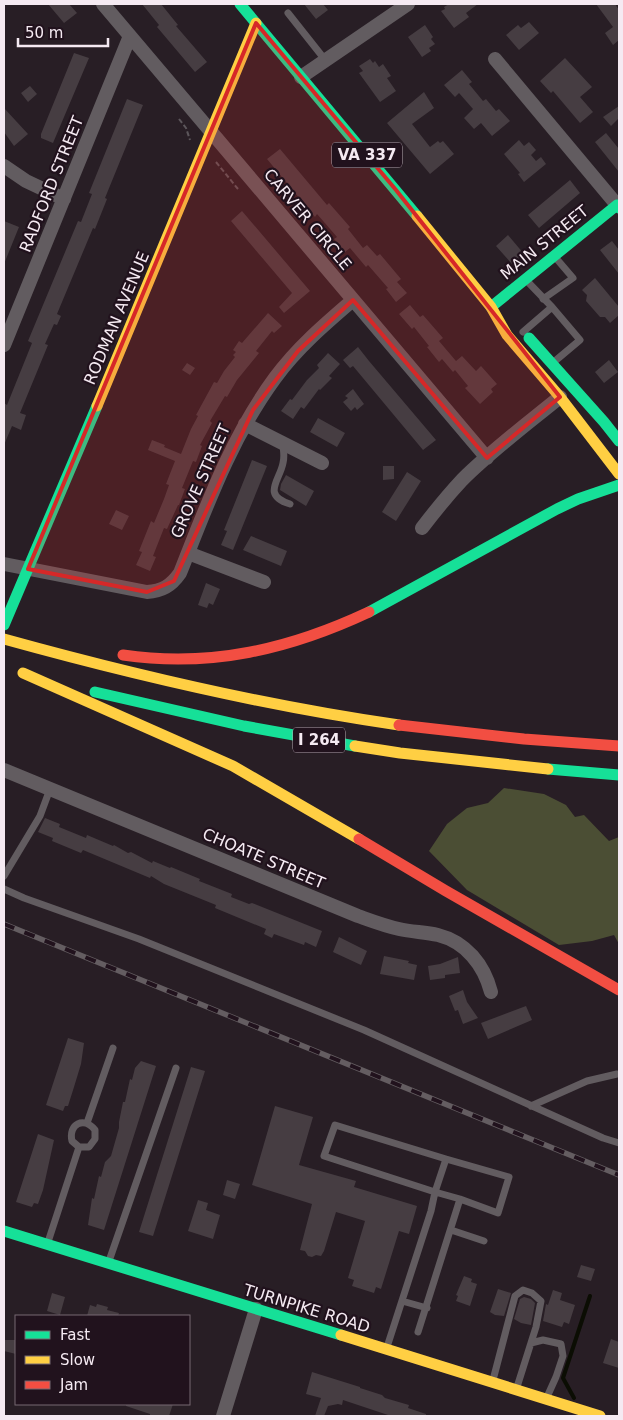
<svg xmlns="http://www.w3.org/2000/svg" width="623" height="1420" font-family="'DejaVu Sans',sans-serif">
<style>
.forest{fill:#4b4e34}
.lines{fill:none;stroke-linecap:round;stroke-linejoin:round}
.stream{stroke:#0b0d03;stroke-width:4}
.building{fill:#463d42}
.path{stroke:#5c565b;stroke-width:2;stroke-dasharray:5 2.5;stroke-linecap:butt}
.lane{stroke:#625c60;stroke-width:7}
.street{stroke:#625c60;stroke-width:14}
.fast{stroke:#16e098;stroke-width:11}
.slow{stroke:#ffcf43;stroke-width:11}
.jam{stroke:#f24e42;stroke-width:11}
.rail-casing{stroke:#645d61;stroke-width:5.5}
.rail{stroke:#21121d;stroke-width:4;stroke-dasharray:11;stroke-linecap:butt}
.marked{fill:#d62828;fill-opacity:0.2;stroke:#d62828;stroke-width:4;stroke-linejoin:round}
.labels{text-anchor:middle;stroke-width:4.5;stroke-linejoin:round;paint-order:stroke}
.shield{fill:#21121d;stroke:#b5a9b2;stroke-width:1}
.shield-label{font-size:15px;font-weight:bold;fill:#f5eaf2}
.street-label{font-size:16px;fill:#f5eaf2;stroke:#21121d}
</style>
<rect width="100%" height="100%" fill="#281e25"/>
<path class="forest" d="M 504,788 L 544,794 L 566,805 L 575,817 L 584,815 L 609,841 L 619,837 L 619,944 L 614,935 L 592,941 L 559,945 L 467,890 L 429,851 L 447,824 L 467,808 L 488,803 Z"/>
<g class="lines">
<path class="stream" d="M 574,1398 L 563,1378 L 590,1296"/>
</g>
<path class="building" d="M 48,4 L 69,4 L 77,13 L 64,23 Z
M 142,4 L 161,4 L 178,25 L 176,26 L 207,62 L 195,72 L 157,27 L 159,25 Z
M 304,4 L 323,4 L 328,10 L 316,19 Z
M 449,4 L 478,4 L 466,13 L 469,17 L 454,28 L 441,11 L 445,9 L 444,7 Z
M 596,4 L 615,4 L 619,10 L 619,40 L 613,45 L 605,33 L 613,27 Z
M 529,22 L 539,33 L 519,50 L 506,35 L 518,25 L 521,28 Z
M 425,25 L 433,37 L 431,39 L 435,44 L 429,48 L 431,51 L 422,57 L 408,37 Z
M 74,53 L 89,58 L 53,143 L 41,138 L 41,134 Z
M 565,58 L 592,87 L 580,97 L 593,112 L 580,123 L 553,91 L 551,93 L 540,81 Z
M 370,59 L 373,63 L 375,61 L 379,67 L 383,64 L 391,76 L 387,78 L 396,91 L 380,102 L 359,73 L 363,71 L 359,66 Z
M 462,70 L 472,82 L 469,84 L 483,101 L 486,99 L 496,111 L 499,109 L 510,121 L 492,136 L 481,123 L 474,129 L 464,118 L 473,109 L 459,93 L 455,97 L 444,85 Z
M 30,86 L 37,94 L 28,102 L 21,93 Z
M 424,92 L 434,108 L 412,124 L 430,147 L 438,141 L 440,143 L 443,141 L 454,154 L 430,174 L 387,123 Z
M 127,99 L 143,105 L 105,198 L 107,199 L 95,229 L 93,228 L 57,314 L 61,316 L 57,325 L 54,324 L 45,344 L 48,345 L 20,413 L 26,415 L 21,430 L 12,426 L 4,445 L 4,403 L 7,405 L 32,343 L 28,341 L 78,221 L 81,222 L 92,194 L 89,193 Z
M 619,106 L 619,118 L 611,126 L 603,117 Z
M 4,108 L 28,134 L 14,146 L 4,132 Z
M 606,133 L 619,149 L 619,172 L 595,142 Z
M 519,140 L 524,146 L 529,142 L 536,150 L 531,155 L 536,161 L 541,157 L 546,164 L 524,182 L 518,174 L 520,173 L 504,154 Z
M 280,149 L 327,205 L 329,203 L 350,227 L 348,229 L 363,248 L 367,245 L 377,256 L 380,254 L 401,279 L 397,282 L 407,293 L 396,302 L 386,289 L 388,288 L 368,265 L 366,267 L 350,248 L 345,252 L 334,239 L 337,237 L 317,214 L 315,217 L 267,159 Z
M 570,180 L 580,193 L 539,228 L 528,215 Z
M 242,211 L 310,291 L 284,313 L 279,307 L 292,293 L 231,221 Z
M 4,221 L 19,227 L 4,264 Z
M 508,235 L 524,254 L 512,264 L 496,246 Z
M 612,241 L 619,250 L 619,274 L 600,250 Z
M 595,278 L 619,307 L 619,315 L 610,323 L 605,317 L 600,317 L 586,301 L 587,295 L 582,290 Z
M 410,305 L 420,317 L 423,315 L 443,338 L 439,341 L 456,361 L 462,356 L 476,371 L 481,366 L 497,384 L 491,389 L 493,392 L 480,404 L 465,388 L 468,386 L 455,370 L 453,372 L 442,359 L 439,362 L 427,347 L 429,346 L 414,327 L 412,329 L 399,314 Z
M 268,313 L 282,326 L 274,333 L 272,331 L 256,351 L 259,353 L 237,380 L 227,397 L 225,396 L 210,421 L 212,423 L 200,445 L 202,446 L 196,462 L 193,461 L 182,488 L 185,489 L 179,505 L 178,505 L 167,529 L 164,528 L 153,556 L 156,557 L 150,571 L 136,565 L 142,552 L 139,551 L 151,521 L 154,523 L 164,499 L 169,485 L 166,484 L 175,461 L 148,450 L 152,440 L 165,445 L 164,447 L 181,454 L 191,429 L 198,416 L 196,415 L 214,382 L 217,383 L 224,371 L 235,357 L 233,355 L 236,352 L 233,350 L 239,341 L 242,343 Z
M 358,347 L 369,361 L 436,440 L 423,450 L 353,366 L 350,368 L 343,360 Z
M 328,353 L 340,364 L 329,376 L 332,378 L 320,390 L 319,389 L 304,409 L 301,407 L 293,419 L 281,411 L 290,399 L 292,400 L 307,380 L 319,368 L 317,365 Z
M 609,360 L 618,372 L 604,383 L 595,372 Z
M 187,363 L 195,368 L 190,375 L 182,370 Z
M 353,389 L 364,404 L 357,410 L 355,407 L 351,411 L 343,402 L 348,398 L 345,396 Z
M 318,418 L 345,433 L 337,447 L 310,432 Z
M 252,460 L 267,466 L 233,550 L 221,545 L 227,531 L 224,530 Z
M 383,466 L 394,466 L 394,479 L 383,480 Z
M 407,472 L 421,481 L 396,521 L 382,512 Z
M 286,475 L 314,491 L 306,506 L 280,490 L 281,484 Z
M 116,510 L 129,516 L 122,530 L 109,524 Z
M 251,536 L 287,551 L 281,566 L 243,550 Z
M 206,583 L 220,589 L 213,605 L 209,603 L 207,608 L 198,605 Z
M 45,818 L 60,824 L 59,827 L 86,838 L 87,835 L 113,846 L 114,845 L 128,853 L 131,852 L 152,863 L 153,861 L 170,868 L 171,867 L 200,879 L 199,881 L 232,894 L 231,897 L 249,904 L 252,903 L 322,931 L 316,947 L 305,942 L 304,945 L 274,934 L 272,938 L 264,934 L 266,929 L 215,908 L 216,905 L 164,884 L 151,876 L 150,878 L 83,850 L 81,853 L 52,841 L 53,838 L 38,832 Z
M 339,937 L 367,951 L 361,965 L 333,952 Z
M 384,956 L 409,961 L 408,963 L 417,965 L 414,980 L 380,974 Z
M 458,957 L 460,973 L 445,975 L 445,978 L 430,980 L 428,966 L 440,964 Z
M 463,990 L 467,1002 L 478,1018 L 463,1024 L 458,1010 L 455,1011 L 449,996 Z
M 526,1006 L 532,1020 L 488,1039 L 481,1023 Z
M 68,1038 L 84,1043 L 81,1064 L 74,1087 L 68,1106 L 65,1106 L 63,1111 L 46,1105 Z
M 141,1061 L 156,1066 L 104,1230 L 88,1225 L 92,1198 L 94,1199 L 99,1176 L 101,1177 L 105,1162 L 111,1156 L 119,1128 L 119,1122 L 123,1102 L 125,1102 L 130,1079 L 132,1080 L 135,1068 Z
M 191,1067 L 205,1071 L 153,1236 L 139,1232 Z
M 275,1106 L 313,1117 L 299,1165 L 356,1181 L 354,1187 L 417,1206 L 409,1234 L 399,1231 L 381,1289 L 376,1287 L 374,1293 L 352,1286 L 354,1280 L 348,1278 L 365,1221 L 336,1212 L 324,1251 L 321,1256 L 316,1255 L 312,1257 L 308,1256 L 305,1251 L 300,1250 L 312,1204 L 252,1185 Z
M 38,1134 L 54,1140 L 43,1190 L 38,1204 L 34,1203 L 32,1207 L 16,1202 Z
M 227,1180 L 240,1184 L 235,1199 L 223,1195 Z
M 198,1200 L 208,1203 L 206,1210 L 220,1215 L 213,1239 L 188,1231 Z
M 581,1265 L 595,1269 L 591,1281 L 577,1277 Z
M 464,1276 L 472,1279 L 471,1282 L 477,1284 L 470,1306 L 456,1301 L 458,1296 L 456,1295 Z
M 498,1289 L 511,1293 L 504,1316 L 495,1315 L 490,1312 Z
M 553,1290 L 562,1293 L 560,1300 L 575,1305 L 569,1324 L 564,1322 L 562,1327 L 543,1321 L 546,1304 L 548,1305 Z
M 52,1293 L 65,1297 L 60,1315 L 47,1311 Z
M 524,1297 L 531,1299 L 535,1303 L 531,1325 L 521,1323 L 514,1319 L 520,1299 Z
M 97,1304 L 108,1307 L 107,1310 L 119,1313 L 118,1316 L 87,1316 L 90,1305 L 96,1307 Z
M 611,1339 L 619,1342 L 619,1368 L 603,1363 Z
M 4,1340 L 16,1340 L 16,1354 L 4,1351 Z
M 312,1372 L 360,1387 L 360,1388 L 382,1395 L 385,1398 L 409,1405 L 408,1408 L 426,1414 L 426,1416 L 388,1416 L 388,1415 L 343,1400 L 342,1405 L 338,1404 L 328,1406 L 324,1416 L 315,1416 L 321,1398 L 306,1394 Z
M 126,1404 L 173,1404 L 169,1416 L 150,1416 L 150,1414 L 126,1406 Z"/>
<g class="lines">
<path class="path" d="M 179,119 L 186,128 L 190,140
M 216,162 L 238,189"/>
<path class="lane" d="M 288,13 L 326,61
M 526,280 L 552,307 L 580,340 L 555,361
M 543,299 L 573,278 L 555,257
M 523,332 L 552,307
M 283,443 C 283,449 285,456 283,463 C 280,480 261,495 290,504
M 4,876 L 40,816 L 50,789
M 4,889 L 24,898 L 139,939 L 364,1030 L 603,1138 L 619,1143
M 531,1106 L 587,1081 L 617,1074
M 87,1123 L 113,1048
M 451,1230 L 484,1241
M 48,1242 L 79,1147 L 89,1147 L 95,1139 L 95,1130 C 84,1116 68,1124 72,1141 L 79,1147
M 109,1261 L 176,1068
M 402,1301 L 427,1308
M 418,1332 L 460,1199 L 435,1192 L 446,1159
M 531,1343 L 543,1340 L 561,1344 L 563,1356 L 556,1377 L 547,1397
M 387,1347 L 431,1211 L 435,1192 L 324,1156 L 335,1125 L 446,1159 L 509,1177 L 498,1213 L 460,1199
M 493,1380 L 515,1296 L 523,1290 L 532,1293 L 541,1301 L 536,1327 L 517,1387"/>
<path class="street" d="M 103,4 L 487,458
M 495,59 L 617,205 L 619,203
M 301,77 L 408,4
M 4,166 L 26,181 L 64,199
M 4,345 L 130,36
M 245,424 L 322,463
M 422,528 C 435,511 448,495 462,480 C 492,450 527,424 560,397
M 188,553 L 264,582
M 4,564 L 147,592 C 162,591 171,586 180,573 C 207,505 231,438 275,378 C 297,348 325,324 353,300
M 4,770 L 358,916 C 372,921 385,926 399,929 C 412,932 425,932 438,935 C 466,942 484,965 491,992
M 223,1416 L 256,1309"/>
<path class="fast" d="M 240,4 L 417,216
M 491,307 L 617,205 L 619,208
M 529,338 L 604,422 L 619,441
M 369,612 L 557,509 L 578,499 L 619,485
M 4,625 L 97,406
M 95,692 L 244,726 L 355,746
M 548,769 L 619,775
M 4,1231 L 341,1335"/>
<path class="slow" d="M 417,216 L 491,307 L 507,335 L 560,397 L 619,474
M 97,406 L 256,23
M 4,639 C 134,675 266,706 399,725
M 23,673 L 233,766 L 359,839
M 355,746 L 400,753 L 548,769
M 341,1335 L 600,1416"/>
<path class="jam" d="M 123,655 C 211,668 290,649 369,612
M 399,725 L 524,739 L 619,746
M 359,839 L 446,891 L 619,990"/>
<g class="rail-casing">
<path id="rail" d="M 4,924 L 619,1175"/>
</g>
<use href="#rail" class="rail"/>
</g>
<path class="marked" d="M 256,23 L 396,190 L 560,397 L 487,458 L 353,300 L 298,351 L 253,410 L 174,581 L 147,592 L 28,569 Z"/>
<g class="labels">
<g class="shield">
<rect x="332" y="142.5" width="70" height="25" rx="4"/>
<rect x="293" y="727.5" width="52" height="25" rx="4"/>
</g>
<g class="shield-label">
<text x="367" y="160">VA 337</text>
<text x="319" y="745">I 264</text>
</g>
<g class="street-label">
<text transform="translate(51 184) rotate(-68)" y="6">RADFORD STREET</text>
<text transform="translate(308 219) rotate(50)" y="6">CARVER CIRCLE</text>
<text transform="translate(544 242) rotate(-39)" y="6">MAIN STREET</text>
<text transform="translate(116 318) rotate(-67)" y="6">RODMAN AVENUE</text>
<text transform="translate(200 481) rotate(-66)" y="6">GROVE STREET</text>
<text transform="translate(264 858) rotate(23)" y="6">CHOATE STREET</text>
<text transform="translate(307 1308) rotate(17)" y="6">TURNPIKE ROAD</text>
</g>
</g>
<rect width="623" height="1420" fill="none" stroke="#f5eaf2" stroke-width="10"/>
<rect x="15" y="1315" width="175" height="90" fill="#21121d" stroke="#766872"/>
<rect x="25" y="1331" width="25" height="8" fill="#16e098" stroke="#766872"/>
<text x="60" y="1340" font-size="15" fill="#f5eaf2">Fast</text>
<rect x="25" y="1356" width="25" height="8" fill="#ffcf43" stroke="#766872"/>
<text x="60" y="1365" font-size="15" fill="#f5eaf2">Slow</text>
<rect x="25" y="1381" width="25" height="8" fill="#f24e42" stroke="#766872"/>
<text x="60" y="1390" font-size="15" fill="#f5eaf2">Jam</text>
<path d="M18 38v8h90v-8" fill="none" stroke="#f5eaf2" stroke-width="2.5"/>
<text x="25" y="38" font-size="15" fill="#f5eaf2" stroke="#21121d" stroke-width="4" paint-order="stroke">50 m</text>
</svg>
